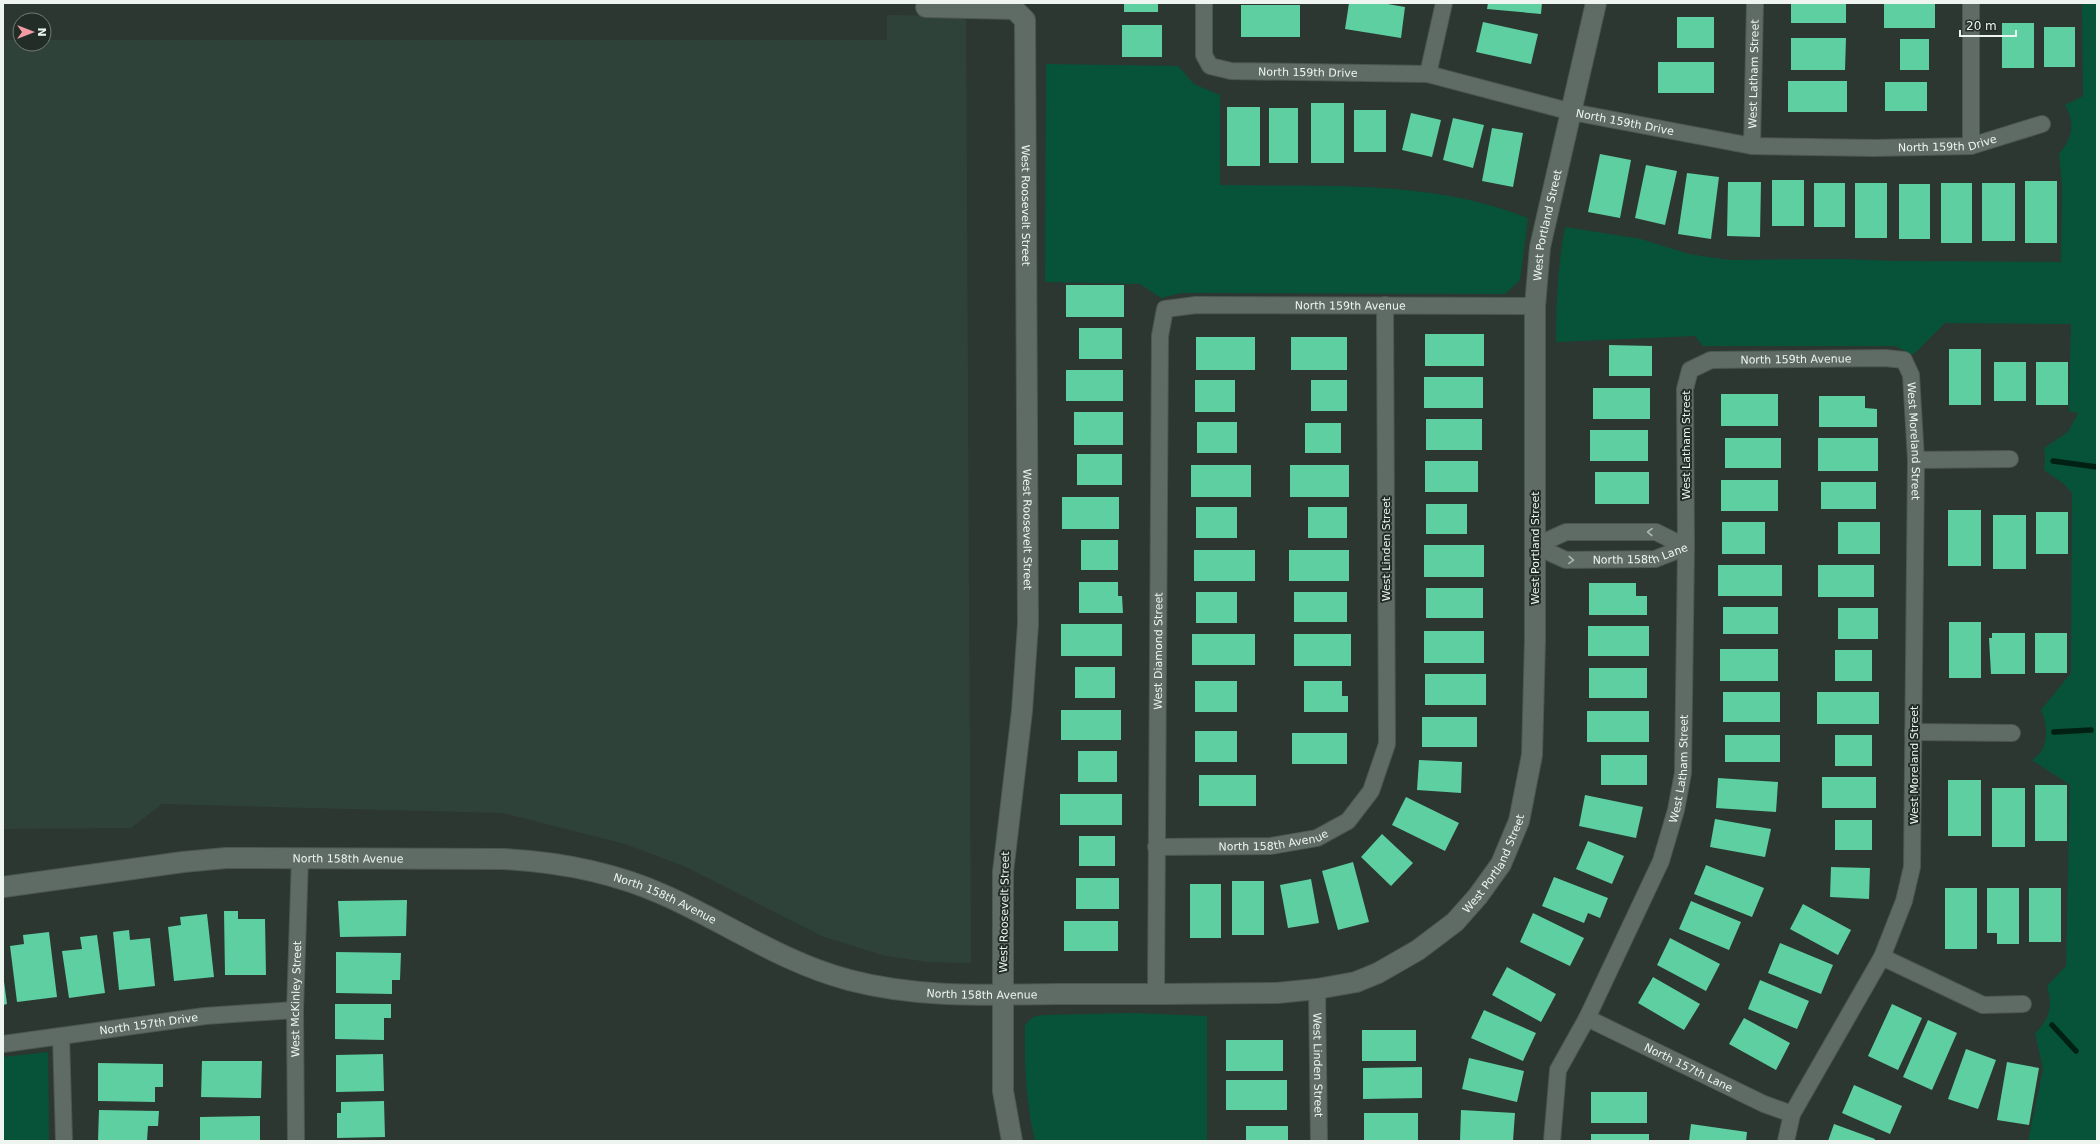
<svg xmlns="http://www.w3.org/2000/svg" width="2100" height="1144" font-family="'DejaVu Sans',sans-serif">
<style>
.built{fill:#2f4239}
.green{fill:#06533a}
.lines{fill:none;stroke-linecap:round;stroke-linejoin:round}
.stream{stroke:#002013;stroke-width:5.5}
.building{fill:#5ecfa0}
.minor-casing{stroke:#4d5751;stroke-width:18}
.tertiary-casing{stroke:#4d5751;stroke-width:22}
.minor{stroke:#5f6b65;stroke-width:16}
.tertiary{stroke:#5f6b65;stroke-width:20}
.oneway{stroke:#aeb7b2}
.labels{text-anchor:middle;stroke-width:4;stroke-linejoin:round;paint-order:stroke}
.street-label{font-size:11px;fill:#eef5f1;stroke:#222d28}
</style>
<rect width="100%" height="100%" fill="#2c3732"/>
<path class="built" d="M 887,15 L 966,16 L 971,963 L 929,962 L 885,956 L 822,936 L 684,866 L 625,844 L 503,813 L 162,804 L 131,828 L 3,829 L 3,40 L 20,40 L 20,44 L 44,44 L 44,40 L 887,40 Z"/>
<path class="green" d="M 2082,3 L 2097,3 L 2097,1141 L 2028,1141 L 2043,1069 L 2035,1033 C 2050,1020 2053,1005 2047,986 L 2066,966 L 2070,785 L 2032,760 C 2049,750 2049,727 2041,710 L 2071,673 L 2072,493 L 2063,483 L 2044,470 L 2045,457 L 2044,448 L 2068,432 L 2078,413 L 2069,411 L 2071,324 L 1945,323 L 1913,355 L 1895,346 L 1703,346 L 1695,336 L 1556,342 C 1556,303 1558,265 1565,227 L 1641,239 L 1689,254 L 1729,260 L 1840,259 L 1897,261 L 2061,262 L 2062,185 L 2059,154 C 2072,139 2076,123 2065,105 L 2083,96 Z
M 1046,64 L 1178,66 L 1194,84 L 1220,95 L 1220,185 C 1323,187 1431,179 1528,218 L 1520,280 L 1505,294 L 1181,293 L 1161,298 L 1140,284 L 1045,282 Z
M 1133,1013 L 1207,1016 L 1207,1141 L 1035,1141 C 1026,1103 1024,1064 1025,1025 L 1033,1017 L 1043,1015 Z
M 48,1052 L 49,1141 L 3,1141 L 3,1057 Z"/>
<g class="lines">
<path class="stream" d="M 2053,461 L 2097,467
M 2054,732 L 2091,730
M 2052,1025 L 2076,1051"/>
</g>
<path class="building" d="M 1124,3 L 1158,3 L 1158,12 L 1124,12 Z
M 1349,3 L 1382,3 L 1405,7 L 1401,38 L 1345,29 Z
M 1488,3 L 1542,3 L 1541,14 L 1487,9 Z
M 1791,3 L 1846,3 L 1846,23 L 1791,23 Z
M 1884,3 L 1935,3 L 1935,28 L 1884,28 Z
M 1241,5 L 1300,5 L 1300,37 L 1241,37 Z
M 1677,17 L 1714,17 L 1714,48 L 1677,48 Z
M 1483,22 L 1538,34 L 1531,64 L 1476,52 Z
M 2002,23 L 2034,23 L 2034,68 L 2002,68 Z
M 1122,25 L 1162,25 L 1162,57 L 1122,57 Z
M 2044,27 L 2075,27 L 2075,67 L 2044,67 Z
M 1791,38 L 1846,38 L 1845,70 L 1791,70 Z
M 1900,39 L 1929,39 L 1929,70 L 1900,70 Z
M 1658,62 L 1714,62 L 1714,93 L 1658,93 Z
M 1788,81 L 1847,81 L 1847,112 L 1788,112 Z
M 1885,82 L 1927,82 L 1927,111 L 1885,111 Z
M 1311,103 L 1344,103 L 1344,163 L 1311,163 Z
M 1227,107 L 1260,107 L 1260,166 L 1227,166 Z
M 1269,108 L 1298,108 L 1298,163 L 1269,163 Z
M 1354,110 L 1386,110 L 1386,152 L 1354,152 Z
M 1411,113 L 1441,120 L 1432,157 L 1402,150 Z
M 1453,118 L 1484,125 L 1473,168 L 1443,160 Z
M 1492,128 L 1523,133 L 1513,187 L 1482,181 Z
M 1600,154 L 1631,160 L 1620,218 L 1588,212 Z
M 1646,165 L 1677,171 L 1665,225 L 1635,218 Z
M 1687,173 L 1719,177 L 1711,239 L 1678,234 Z
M 1772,180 L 1804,180 L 1804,226 L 1772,226 Z
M 2025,181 L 2057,181 L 2057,243 L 2025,243 Z
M 1728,182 L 1761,182 L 1760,237 L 1727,236 Z
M 1814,183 L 1845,183 L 1845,227 L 1814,227 Z
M 1855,183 L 1887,183 L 1887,238 L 1855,238 Z
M 1941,183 L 1972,183 L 1972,243 L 1941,243 Z
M 1982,183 L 2015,183 L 2015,241 L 1982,241 Z
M 1899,184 L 1930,184 L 1930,239 L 1899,239 Z
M 1066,285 L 1124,285 L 1124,317 L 1066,317 Z
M 1079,328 L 1122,328 L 1122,359 L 1079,359 Z
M 1425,334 L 1484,334 L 1484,366 L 1425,366 Z
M 1196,337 L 1255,337 L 1255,370 L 1196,370 Z
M 1291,337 L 1347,337 L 1347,370 L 1291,370 Z
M 1609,345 L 1652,346 L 1652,376 L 1609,376 Z
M 1949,349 L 1981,349 L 1981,405 L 1949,405 Z
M 1994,362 L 2026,362 L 2026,401 L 1994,401 Z
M 2036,362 L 2068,362 L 2068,405 L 2036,405 Z
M 1066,370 L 1123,370 L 1123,401 L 1066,401 Z
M 1424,377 L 1483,377 L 1483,408 L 1424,408 Z
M 1195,380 L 1235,380 L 1235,412 L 1195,412 Z
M 1311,380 L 1347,380 L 1347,411 L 1311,411 Z
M 1593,388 L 1650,388 L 1650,419 L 1593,419 Z
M 1721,394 L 1778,394 L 1778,426 L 1721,426 Z
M 1819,396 L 1865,396 L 1865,408 L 1877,409 L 1877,427 L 1819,427 Z
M 1074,412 L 1123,412 L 1123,445 L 1074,445 Z
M 1426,419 L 1482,419 L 1482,450 L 1426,450 Z
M 1197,422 L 1237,422 L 1237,453 L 1197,453 Z
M 1305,423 L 1341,423 L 1341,453 L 1305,453 Z
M 1590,430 L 1648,430 L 1648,461 L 1590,461 Z
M 1725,438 L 1781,438 L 1781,468 L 1725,468 Z
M 1818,438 L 1878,438 L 1878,471 L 1818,471 Z
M 1077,454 L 1122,454 L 1122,485 L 1077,485 Z
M 1425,461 L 1478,461 L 1478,492 L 1425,492 Z
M 1191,465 L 1251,465 L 1251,497 L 1191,497 Z
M 1290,465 L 1349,465 L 1349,497 L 1290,497 Z
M 1595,472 L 1649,472 L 1649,504 L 1595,504 Z
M 1721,480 L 1778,480 L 1778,511 L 1721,511 Z
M 1821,482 L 1876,482 L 1876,509 L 1821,509 Z
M 1062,497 L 1119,497 L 1119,529 L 1062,529 Z
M 1426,504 L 1467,504 L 1467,534 L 1426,534 Z
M 1196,507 L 1237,507 L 1237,538 L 1196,538 Z
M 1308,507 L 1347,507 L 1347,538 L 1308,538 Z
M 1948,510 L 1981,510 L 1981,566 L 1948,566 Z
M 2036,512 L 2068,512 L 2068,554 L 2036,554 Z
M 1993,515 L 2026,515 L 2026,569 L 1993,569 Z
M 1722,522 L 1765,522 L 1765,554 L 1722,554 Z
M 1838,522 L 1880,522 L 1880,554 L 1838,554 Z
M 1081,540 L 1118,540 L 1118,570 L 1081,570 Z
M 1424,545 L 1484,545 L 1484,577 L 1424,577 Z
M 1194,550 L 1255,550 L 1255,581 L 1194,581 Z
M 1289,550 L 1349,550 L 1349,581 L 1289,581 Z
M 1718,565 L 1782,565 L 1782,596 L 1718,596 Z
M 1818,565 L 1874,565 L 1874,597 L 1818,597 Z
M 1079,582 L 1118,582 L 1118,596 L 1122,596 L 1123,613 L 1079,613 Z
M 1589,583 L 1636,583 L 1636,596 L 1647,596 L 1647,615 L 1589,615 Z
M 1426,588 L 1483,588 L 1483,618 L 1426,618 Z
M 1196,592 L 1237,592 L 1237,623 L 1196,623 Z
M 1294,592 L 1347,592 L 1347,622 L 1294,622 Z
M 1723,607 L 1778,607 L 1778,634 L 1723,634 Z
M 1838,608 L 1878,608 L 1878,639 L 1838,639 Z
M 1949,622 L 1981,622 L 1981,678 L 1949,678 Z
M 1061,624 L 1122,624 L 1122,656 L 1061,656 Z
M 1588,626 L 1649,626 L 1649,656 L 1588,656 Z
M 1424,631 L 1484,631 L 1484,663 L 1424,663 Z
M 1992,633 L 2025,633 L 2025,674 L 1991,674 L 1989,638 L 1992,638 Z
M 2035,633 L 2067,633 L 2067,673 L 2035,673 Z
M 1192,634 L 1255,634 L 1255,665 L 1192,665 Z
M 1294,634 L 1351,634 L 1351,666 L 1294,666 Z
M 1720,649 L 1778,649 L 1778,681 L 1720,681 Z
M 1835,650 L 1872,650 L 1872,681 L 1835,681 Z
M 1075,667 L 1115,667 L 1115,698 L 1075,698 Z
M 1589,668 L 1647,668 L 1647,698 L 1589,698 Z
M 1425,674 L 1486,674 L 1486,705 L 1425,705 Z
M 1195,681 L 1237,681 L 1237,712 L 1195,712 Z
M 1304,681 L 1342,681 L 1342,696 L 1348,696 L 1348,712 L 1304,712 Z
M 1723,692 L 1780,692 L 1780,722 L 1723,722 Z
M 1817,692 L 1879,692 L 1879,724 L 1817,724 Z
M 1061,710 L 1121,710 L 1121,740 L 1061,740 Z
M 1587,711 L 1649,711 L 1649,742 L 1587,742 Z
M 1422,717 L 1477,717 L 1477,747 L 1422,747 Z
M 1195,731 L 1237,731 L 1237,762 L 1195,762 Z
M 1292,733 L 1347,733 L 1347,764 L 1292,764 Z
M 1725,735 L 1780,735 L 1780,762 L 1725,762 Z
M 1835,735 L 1872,735 L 1872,766 L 1835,766 Z
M 1078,751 L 1117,751 L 1117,782 L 1078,782 Z
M 1601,755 L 1647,755 L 1647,785 L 1601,785 Z
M 1419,760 L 1462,762 L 1461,793 L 1417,790 Z
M 1199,775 L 1256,775 L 1256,806 L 1199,806 Z
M 1822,777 L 1876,777 L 1876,808 L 1822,808 Z
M 1718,778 L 1778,782 L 1776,812 L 1716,808 Z
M 1948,780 L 1981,780 L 1981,836 L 1948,836 Z
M 2035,785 L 2067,785 L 2067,841 L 2035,841 Z
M 1992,788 L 2025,788 L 2025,847 L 1992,847 Z
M 1060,794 L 1122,794 L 1122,825 L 1060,825 Z
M 1585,795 L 1643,807 L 1636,838 L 1579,826 Z
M 1406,797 L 1459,823 L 1445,851 L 1392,825 Z
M 1715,819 L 1771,829 L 1765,857 L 1710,847 Z
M 1835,820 L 1872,820 L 1872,850 L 1835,850 Z
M 1382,834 L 1413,863 L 1391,886 L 1361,857 Z
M 1079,836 L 1115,836 L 1115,866 L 1079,866 Z
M 1588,841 L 1624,856 L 1612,884 L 1576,869 Z
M 1353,862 L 1369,922 L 1338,930 L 1322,871 Z
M 1706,865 L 1764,888 L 1752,917 L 1694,894 Z
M 1831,867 L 1870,868 L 1869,899 L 1830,897 Z
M 1554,877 L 1608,898 L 1600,918 L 1588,913 L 1584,923 L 1542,906 Z
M 1076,878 L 1119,878 L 1119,909 L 1076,909 Z
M 1311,879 L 1319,923 L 1288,928 L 1280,885 Z
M 1232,881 L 1264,881 L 1264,935 L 1232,935 Z
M 1190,884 L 1221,884 L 1221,938 L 1190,938 Z
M 1945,888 L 1977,888 L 1977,949 L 1945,949 Z
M 1987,888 L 2019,888 L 2019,944 L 1997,944 L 1997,933 L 1987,933 Z
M 2029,888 L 2061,888 L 2061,942 L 2029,942 Z
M 407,900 L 406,936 L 340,937 L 338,901 Z
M 1691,901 L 1741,922 L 1729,950 L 1679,929 Z
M 1803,904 L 1851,930 L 1838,955 L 1790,929 Z
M 224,911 L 238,911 L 238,919 L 265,919 L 266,975 L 225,975 Z
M 1533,913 L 1584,938 L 1570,966 L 1520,942 Z
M 207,914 L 214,977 L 174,981 L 168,927 L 181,925 L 180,917 Z
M 1064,921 L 1118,921 L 1118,951 L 1064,951 Z
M 129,930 L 130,940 L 150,938 L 155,986 L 119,990 L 113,932 Z
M 49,932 L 57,997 L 17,1002 L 10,946 L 24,944 L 23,935 Z
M 97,935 L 105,993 L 69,998 L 62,951 L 82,949 L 80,937 Z
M 1670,938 L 1720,964 L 1706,991 L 1657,965 Z
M 1780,943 L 1833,965 L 1821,994 L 1768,973 Z
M 336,952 L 401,953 L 400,980 L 392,980 L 392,994 L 336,993 Z
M 1507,967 L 1556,994 L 1541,1022 L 1492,995 Z
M 3,974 L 7,1004 L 3,1005 Z
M 1653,977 L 1700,1004 L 1684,1030 L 1638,1003 Z
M 1760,980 L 1809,1001 L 1797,1029 L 1748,1009 Z
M 335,1004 L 391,1004 L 391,1018 L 384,1018 L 384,1040 L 335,1039 Z
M 1892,1004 L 1922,1018 L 1898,1070 L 1868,1056 Z
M 1484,1010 L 1536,1033 L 1523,1061 L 1471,1038 Z
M 1744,1018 L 1790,1043 L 1776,1070 L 1729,1044 Z
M 1928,1020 L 1957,1033 L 1932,1090 L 1903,1077 Z
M 1362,1030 L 1416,1030 L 1416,1061 L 1362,1061 Z
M 1226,1040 L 1283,1040 L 1283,1071 L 1226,1071 Z
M 1966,1049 L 1996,1060 L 1978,1109 L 1948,1099 Z
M 383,1054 L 384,1091 L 336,1092 L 336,1055 Z
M 1469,1058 L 1524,1071 L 1517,1102 L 1462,1089 Z
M 202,1061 L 262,1061 L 261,1098 L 201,1097 Z
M 2007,1062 L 2039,1068 L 2029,1125 L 1997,1120 Z
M 98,1063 L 163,1064 L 163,1087 L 155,1087 L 155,1102 L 98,1101 Z
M 1422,1067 L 1422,1098 L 1363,1099 L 1363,1068 Z
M 1226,1080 L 1287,1080 L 1287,1110 L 1226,1110 Z
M 1854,1085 L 1902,1106 L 1890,1134 L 1842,1113 Z
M 1591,1092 L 1647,1092 L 1647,1123 L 1591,1123 Z
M 384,1101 L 385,1137 L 337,1138 L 337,1113 L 341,1113 L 341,1102 Z
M 99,1110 L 159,1111 L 158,1126 L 148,1126 L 147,1141 L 98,1141 Z
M 1461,1110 L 1515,1113 L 1513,1141 L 1460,1141 Z
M 1364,1113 L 1418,1113 L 1418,1141 L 1364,1141 Z
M 260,1116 L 260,1141 L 200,1141 L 200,1117 Z
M 1691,1124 L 1747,1132 L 1746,1141 L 1689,1141 Z
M 1834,1124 L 1875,1139 L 1874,1141 L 1828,1141 Z
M 1246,1126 L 1288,1126 L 1288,1141 L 1246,1141 Z
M 1591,1134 L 1649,1134 L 1649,1141 L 1591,1141 Z"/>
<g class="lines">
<g class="minor-casing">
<g id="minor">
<path id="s1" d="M 1204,3 L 1204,55 L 1210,66 L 1231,71 L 1428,74 L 1572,112 L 1752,146 L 1874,148 L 1971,146 L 2042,124"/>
<path d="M 1428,74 L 1444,3"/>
<path id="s2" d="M 1752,146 L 1755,3"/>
<path d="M 1971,146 L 1971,3"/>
<path d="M 1916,460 L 2010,459"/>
<path d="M 1535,546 L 1566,532 L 1656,532 L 1686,547"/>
<path id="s3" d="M 1535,546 L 1566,560 L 1655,559 L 1686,547"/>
<path d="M 1913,732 L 2012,733"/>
<path id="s4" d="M 1156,847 L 1271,846 L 1317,838 L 1348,821 L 1371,791 L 1387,744 L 1385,305"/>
<path d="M 1882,957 L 1983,1005 L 2023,1004"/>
<path id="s5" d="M 1317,989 L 1319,1141"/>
<path id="s6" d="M 1156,994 L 1160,336 L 1165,309 L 1196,305 L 1535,306"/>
<path id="s7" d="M 1587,1018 L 1764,1104 L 1792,1114"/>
<path d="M 61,1036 L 64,1141"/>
<path id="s8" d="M 3,1044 L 205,1016 L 295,1010"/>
<path id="s9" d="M 296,1141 L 295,1010 L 300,857"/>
<path id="s10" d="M 1552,1141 L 1558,1070 L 1587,1018 L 1661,861 L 1676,810 L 1683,773 L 1686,547 L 1685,389 L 1690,370 L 1711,360 L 1885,358 L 1904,360 L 1911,375 L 1916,460 L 1912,867 L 1904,901 L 1882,957 L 1792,1114 L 1786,1141"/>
</g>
</g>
<g class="tertiary-casing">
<g id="tertiary">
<path id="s11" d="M 926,7 L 1014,9 L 1025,20 L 1028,624 L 1022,711 L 1003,872 L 1003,1091 L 1012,1141"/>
<path id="s12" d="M 3,887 L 183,862 L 226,858 L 504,859 C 559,862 613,872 664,895 C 725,922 783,963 849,980 C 917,998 986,995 1056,994 C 1130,994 1203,994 1277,993 L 1317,989 L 1356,982 L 1378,973 L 1418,950 L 1455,922 L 1478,896 L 1501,864 L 1519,821 L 1532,755 L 1535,640 L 1535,306 L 1540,247 L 1596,3"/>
</g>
</g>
<use href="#minor" class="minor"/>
<use href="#tertiary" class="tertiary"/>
</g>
<defs><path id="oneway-chevron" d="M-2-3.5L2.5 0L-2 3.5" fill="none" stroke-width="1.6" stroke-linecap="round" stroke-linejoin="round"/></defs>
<g class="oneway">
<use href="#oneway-chevron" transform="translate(1650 532) rotate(-178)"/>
<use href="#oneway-chevron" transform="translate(1571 560) rotate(2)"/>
</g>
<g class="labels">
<g class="street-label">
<text dy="4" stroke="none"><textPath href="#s1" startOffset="163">North 159th Drive</textPath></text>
<text dy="4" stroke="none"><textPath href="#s2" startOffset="72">West Latham Street</textPath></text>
<text dy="4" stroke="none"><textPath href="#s1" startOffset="486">North 159th Drive</textPath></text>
<text dy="4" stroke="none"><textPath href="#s1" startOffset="811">North 159th Drive</textPath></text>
<text dy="4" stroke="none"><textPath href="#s11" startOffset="289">West Roosevelt Street</textPath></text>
<text dy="4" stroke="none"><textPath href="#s12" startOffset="2216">West Portland Street</textPath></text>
<text dy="4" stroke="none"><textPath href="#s6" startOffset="871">North 159th Avenue</textPath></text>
<text dy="4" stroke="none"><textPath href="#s10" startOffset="907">North 159th Avenue</textPath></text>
<text dy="4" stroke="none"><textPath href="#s10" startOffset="1098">West Moreland Street</textPath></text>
<text transform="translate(1686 445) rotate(-90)" y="4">West Latham Street</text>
<text dy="4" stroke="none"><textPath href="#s11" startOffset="613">West Roosevelt Street</textPath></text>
<text transform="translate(1535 548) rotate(-90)" y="4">West Portland Street</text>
<text transform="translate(1386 549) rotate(-90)" y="4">West Linden Street</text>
<text dy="4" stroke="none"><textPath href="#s3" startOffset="109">North 158th Lane</textPath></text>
<text dy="4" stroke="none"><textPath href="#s6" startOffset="343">West Diamond Street</textPath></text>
<text transform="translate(1914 765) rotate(-90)" y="4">West Moreland Street</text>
<text dy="4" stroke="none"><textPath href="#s10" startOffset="399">West Latham Street</textPath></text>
<text dy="4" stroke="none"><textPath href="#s4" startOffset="118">North 158th Avenue</textPath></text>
<text dy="4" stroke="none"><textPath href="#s12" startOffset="347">North 158th Avenue</textPath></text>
<text dy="4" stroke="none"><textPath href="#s12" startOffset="1568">West Portland Street</textPath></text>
<text dy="4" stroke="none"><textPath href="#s12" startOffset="670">North 158th Avenue</textPath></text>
<text transform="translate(1004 912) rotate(-89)" y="4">West Roosevelt Street</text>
<text dy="4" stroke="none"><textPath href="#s12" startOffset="1006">North 158th Avenue</textPath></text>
<text dy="4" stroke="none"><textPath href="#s9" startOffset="142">West McKinley Street</textPath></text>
<text dy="4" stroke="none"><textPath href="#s8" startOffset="147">North 157th Drive</textPath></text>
<text dy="4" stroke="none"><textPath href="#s5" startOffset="76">West Linden Street</textPath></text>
<text dy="4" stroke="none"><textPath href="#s7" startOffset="113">North 157th Lane</textPath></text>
</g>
</g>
<rect width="2100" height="1144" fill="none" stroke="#eef5f1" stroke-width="8"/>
<g transform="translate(32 32) rotate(90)"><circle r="19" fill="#222d28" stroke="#747d78"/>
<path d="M0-3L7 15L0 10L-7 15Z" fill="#f49aa3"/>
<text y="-6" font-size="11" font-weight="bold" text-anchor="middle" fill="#eef5f1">N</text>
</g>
<path d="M1960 30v6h56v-6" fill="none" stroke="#eef5f1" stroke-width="2"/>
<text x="1966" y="30" font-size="12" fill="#eef5f1" stroke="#222d28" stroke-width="3" paint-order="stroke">20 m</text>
</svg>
